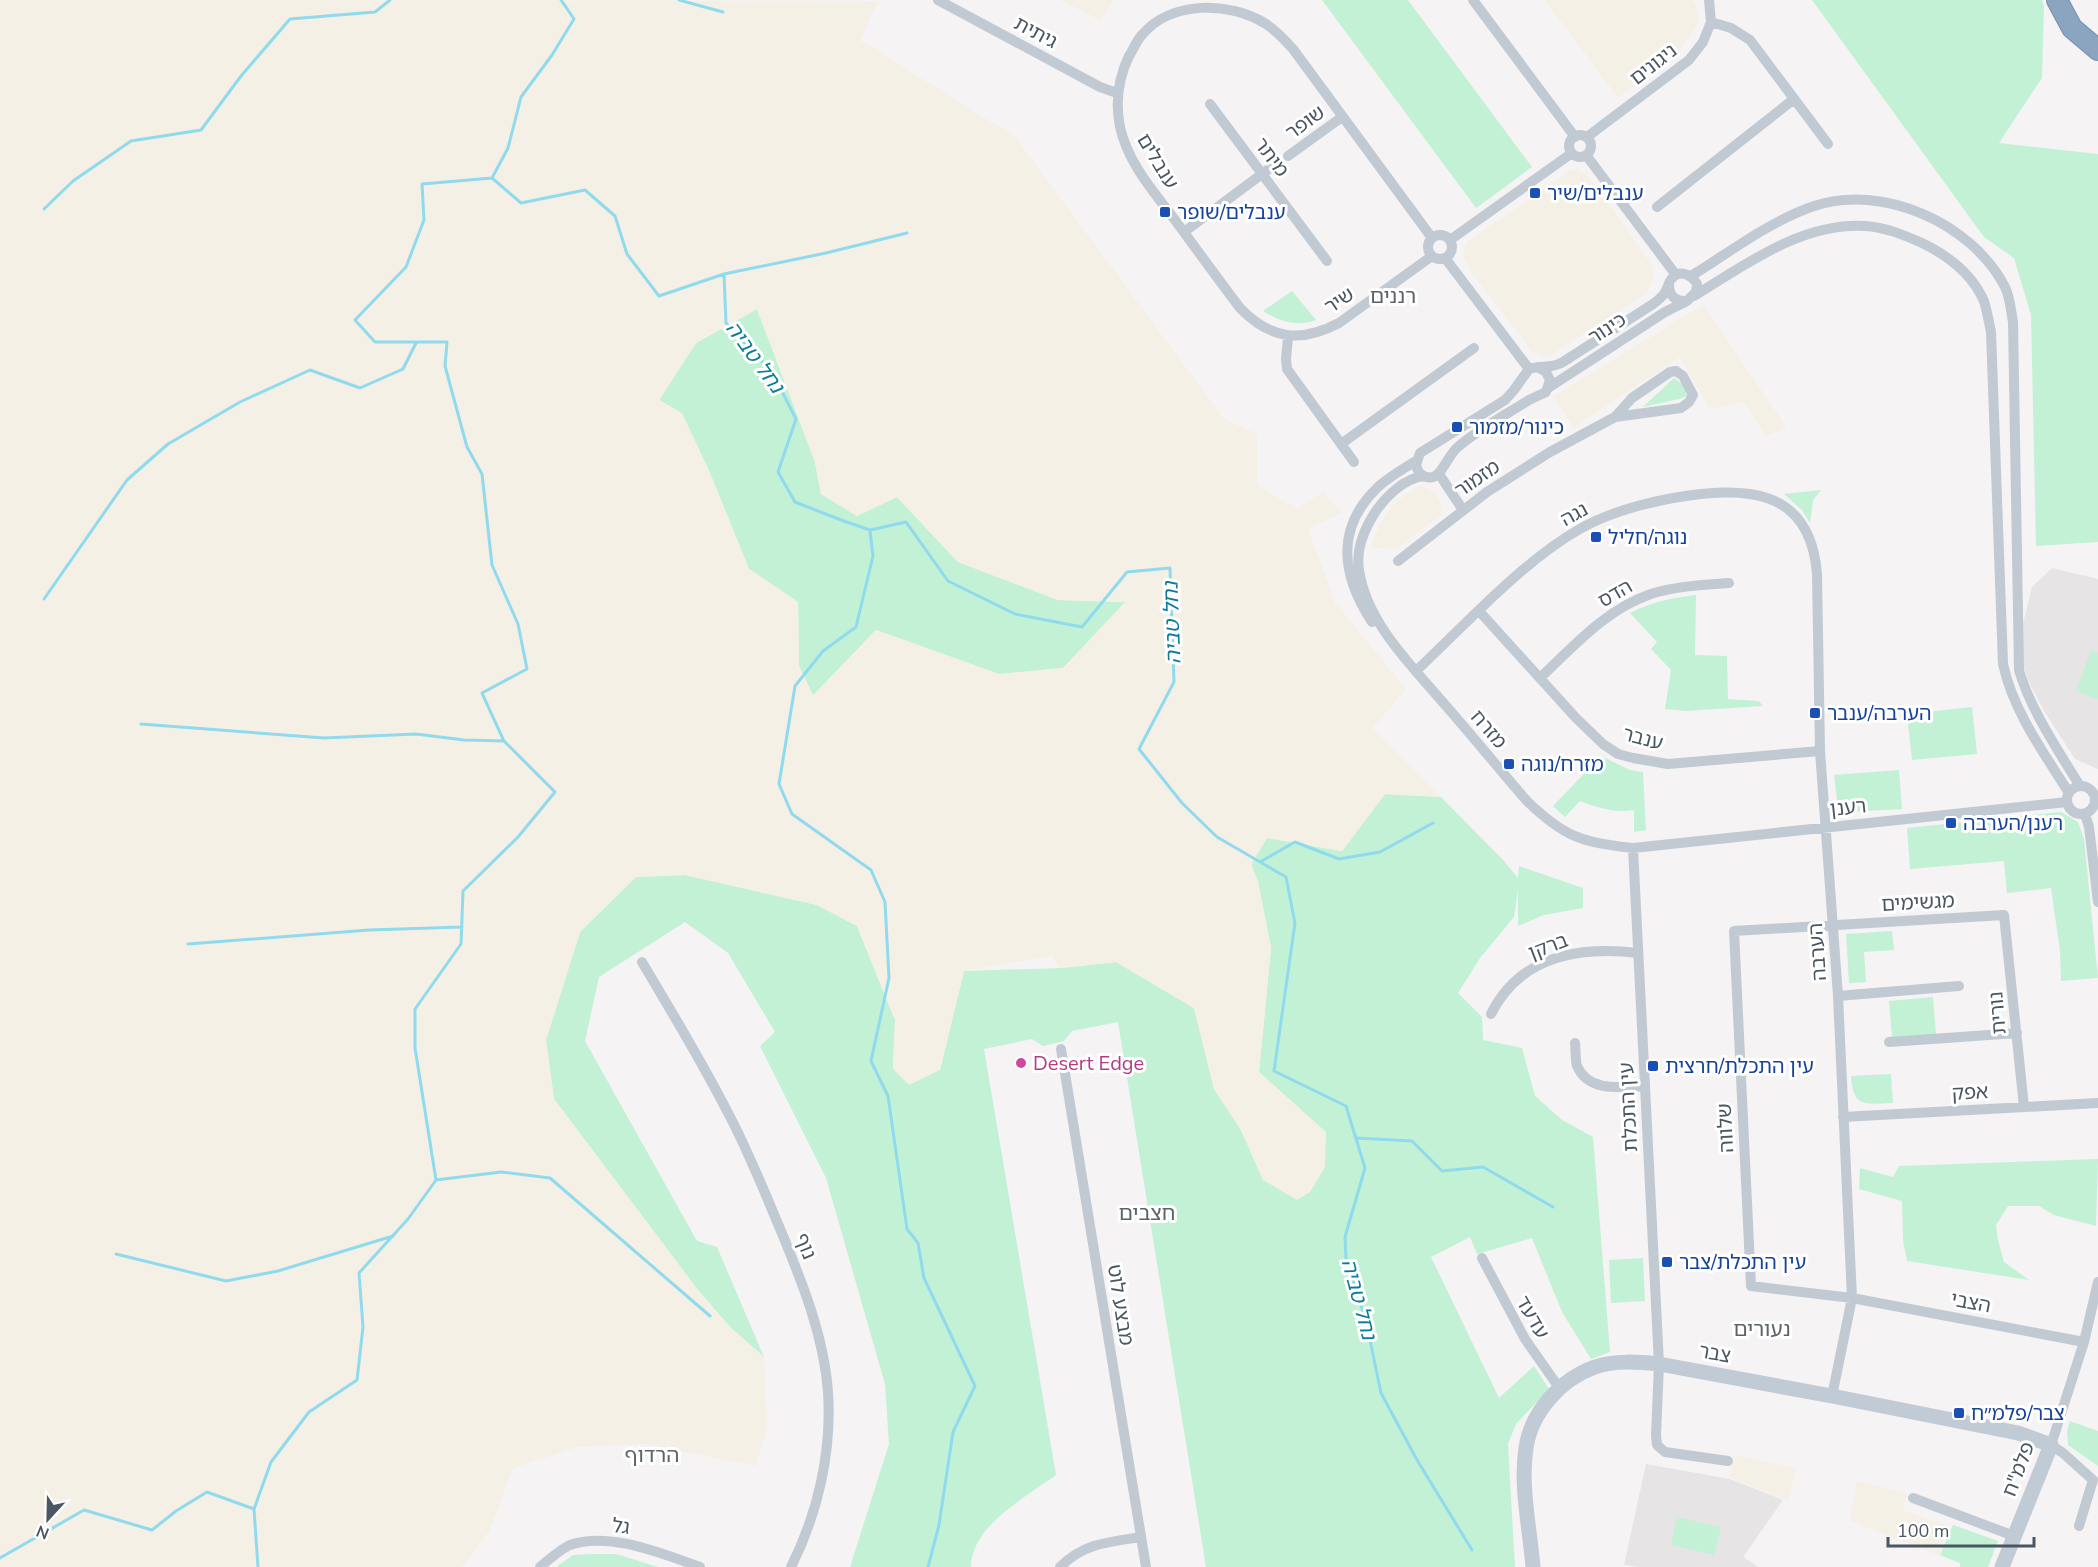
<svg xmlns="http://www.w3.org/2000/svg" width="2098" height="1567" font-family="'Nunito Sans','Noto Sans Hebrew',sans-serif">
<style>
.education{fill:#e6e4e5}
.green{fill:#c3f1d5}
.sand{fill:#f5f0e5;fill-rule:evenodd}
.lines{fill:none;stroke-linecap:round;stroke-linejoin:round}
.stream{stroke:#90daee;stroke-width:3}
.highway-casing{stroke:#7690ad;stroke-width:22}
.street{stroke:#c1cad2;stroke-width:10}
.secondary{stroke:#c1cbd6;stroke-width:15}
.highway{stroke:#8ba5c1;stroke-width:20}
.transit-dot{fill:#1a4fb4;stroke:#fff;stroke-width:2}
.hotel-dot{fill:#d1479c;stroke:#fff;stroke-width:2}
.labels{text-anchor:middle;stroke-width:6;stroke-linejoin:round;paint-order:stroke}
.street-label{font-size:20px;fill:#4a5661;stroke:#fff}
.transit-label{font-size:20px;fill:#164399;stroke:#fff;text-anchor:start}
.hotel-label{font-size:20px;fill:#b23c85;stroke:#fff;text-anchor:start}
.neighbourhood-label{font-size:21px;fill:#5f6368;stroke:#fff}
.water-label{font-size:21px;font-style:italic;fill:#0c7c9b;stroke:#fff}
</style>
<rect width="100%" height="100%" fill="#f5f3f3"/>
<path class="education" d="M 2052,568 L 2098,579 L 2098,769 L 2075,759 L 2044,711 L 2028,680 L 2023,665 L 2023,624 L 2032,587 Z
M 1646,1464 L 1730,1479 L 1783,1500 L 1743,1557 L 1759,1567 L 1640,1567 L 1624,1565 Z"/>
<path class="green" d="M 1322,0 L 1408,0 L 1532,167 L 1476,208 Z
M 1812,0 L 2042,0 L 2044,7 L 2042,78 L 1999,143 L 2098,154 L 2098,542 L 2036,546 L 2031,315 L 2014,258 L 1984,237 Z
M 1292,291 L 1316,320 C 1296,327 1281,322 1263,311 Z
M 757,309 L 815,462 L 821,494 L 857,516 L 897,497 L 958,562 L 1058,600 L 1126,602 L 1063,668 L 999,674 L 876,630 L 813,696 L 799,666 L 798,602 L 749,569 L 710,473 L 682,414 L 659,400 L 696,343 Z
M 1674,378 L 1684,385 L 1687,396 L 1679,399 L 1643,407 Z
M 1821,490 L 1813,500 L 1810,523 L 1802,510 L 1784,494 Z
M 1696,595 L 1695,655 L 1727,656 L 1728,699 L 1759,701 L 1763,706 L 1686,711 L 1665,709 L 1671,670 L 1651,649 L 1657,642 L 1630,613 C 1652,602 1671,598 1696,595 Z
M 2091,651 L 2098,653 L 2098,699 L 2076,691 Z
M 1972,707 L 1977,754 L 1912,760 L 1907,714 Z
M 1601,756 L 1630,770 L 1643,772 L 1646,830 L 1634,832 L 1634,810 C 1615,813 1598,808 1580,801 L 1565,817 L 1553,806 Z
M 1899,770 L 1902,809 L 1847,812 L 1838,808 L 1834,775 Z
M 1385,794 L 1441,797 L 1504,861 L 1518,878 L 1519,866 L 1583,888 L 1583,908 L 1544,915 L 1518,926 L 1518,889 L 1514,917 L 1480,958 L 1458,993 L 1482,1017 L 1483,1040 L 1522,1048 L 1535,1096 L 1562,1120 L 1593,1137 L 1610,1352 L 1591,1359 L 1562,1312 L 1532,1238 L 1477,1254 L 1470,1237 L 1431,1257 L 1499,1398 L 1534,1366 L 1549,1389 L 1516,1424 L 1508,1444 L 1515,1567 L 1206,1567 L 1118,1022 L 1072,1031 L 1064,1041 L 1043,1046 L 1032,1039 L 984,1049 L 1056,1475 C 1026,1497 971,1526 971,1567 L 850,1567 L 889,1444 L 885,1384 L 826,1178 L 760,1046 L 775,1032 L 728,953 L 685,922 L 599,977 L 585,1041 L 697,1241 L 717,1247 L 764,1357 L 730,1327 L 698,1290 L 554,1099 L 546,1040 L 580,932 L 636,877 L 685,875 L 817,905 L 857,926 L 895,1020 L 893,1069 L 940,1070 L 964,971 L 1061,968 L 1116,962 L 1194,1008 L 1214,1089 L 1241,1130 L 1263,1180 L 1326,1133 L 1259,1072 L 1271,948 L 1258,882 L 1251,864 L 1267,838 L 1342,851 Z
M 2061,812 L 2078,822 L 2084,839 L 2098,978 L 2061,981 L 2060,951 L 2051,888 L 2007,893 L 2004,861 L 1910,869 L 1907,828 Z
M 1892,931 L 1894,950 L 1864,952 L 1866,982 L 1849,983 L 1846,934 Z
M 1933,997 L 1936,1035 L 1892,1038 L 1889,1001 Z
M 1891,1074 L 1893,1103 C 1865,1104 1853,1108 1851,1076 Z
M 2098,1159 L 2096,1226 L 2054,1215 L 2039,1206 L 2008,1206 L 1996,1225 L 1998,1240 L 2004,1262 L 2029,1280 L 1907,1261 L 1903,1240 L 1902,1201 L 1859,1189 L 1860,1168 L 1893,1177 L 1899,1166 Z
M 1643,1258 L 1645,1301 L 1611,1303 L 1609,1260 Z
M 2070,1421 L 2098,1431 L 2098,1466 L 2068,1445 L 2067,1431 Z
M 1677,1517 L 1721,1527 L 1714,1555 L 1671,1545 Z
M 1953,1525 L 1998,1541 L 1988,1567 L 1960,1567 L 1960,1563 L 1940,1555 Z
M 593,1554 L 616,1554 L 658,1567 L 556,1567 L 573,1555 Z"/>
<path class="sand" d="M 0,0 L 878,1 L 860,40 L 1015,137 L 1224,419 L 1257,434 L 1257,485 L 1297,509 L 1323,492 L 1343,512 L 1308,529 L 1335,603 L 1406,689 L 1372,728 L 1441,797 L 1385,794 L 1342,851 L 1267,838 L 1251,864 L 1258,882 L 1271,948 L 1259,1072 L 1326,1132 L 1325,1167 L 1310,1192 L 1297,1200 L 1263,1180 L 1241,1130 L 1214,1089 L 1194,1008 L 1116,962 L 1061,968 L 1052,956 L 964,971 L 940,1070 L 909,1085 L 893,1069 L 895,1020 L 857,926 L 817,905 L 685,875 L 636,877 L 580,932 L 546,1040 L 554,1099 L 698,1290 L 730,1327 L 764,1357 L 767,1428 L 756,1466 L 645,1444 L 577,1447 L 513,1468 L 490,1530 L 462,1567 L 0,1567 ZM 757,309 L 815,462 L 821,494 L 857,516 L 897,497 L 958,562 L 1058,600 L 1125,602 L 1063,668 L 999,674 L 876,630 L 813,695 L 799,666 L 798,602 L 749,569 L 710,473 L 682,413 L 659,400 L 696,343 Z
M 1060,0 L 1113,0 L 1100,20 Z
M 1545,0 L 1693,0 L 1699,19 C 1680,58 1651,73 1618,98 Z
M 1578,169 L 1588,176 L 1650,262 C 1655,274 1653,283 1645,294 L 1551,355 C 1544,358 1539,355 1533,352 L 1472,273 C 1465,261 1461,255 1467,242 L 1564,175 L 1571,170 Z
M 1703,305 L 1787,428 L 1766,436 L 1745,402 L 1710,409 L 1680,357 L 1573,428 L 1554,396 Z
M 1420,486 C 1435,491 1444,499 1441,515 L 1396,549 L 1371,547 C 1381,518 1391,501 1420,486 Z
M 1735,1455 L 1796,1468 L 1788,1501 L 1730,1477 Z
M 1857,1481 L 1907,1493 L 1903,1510 L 1949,1526 L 1939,1555 L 1850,1521 Z"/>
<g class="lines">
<path class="stream" d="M 561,0 L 574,19 L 552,55 L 521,97 L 508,148 L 492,178 L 521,203 L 585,190 L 615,216 L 627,254 L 659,296 L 724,274 L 726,323 L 772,372 L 796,419 L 778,472 L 795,502 L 841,520 L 870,530 L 906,522 L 948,581 L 1015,614 L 1082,627 L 1127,572 L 1170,568 L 1174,682 L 1139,749 L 1182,803 L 1217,837 L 1286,877 L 1295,923 L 1274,1071 L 1346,1106 L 1365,1168 L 1345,1237 L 1346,1259 L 1366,1321 L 1381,1393 L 1417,1460 L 1472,1550
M 679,0 L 723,12
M 44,209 L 73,181 L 131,141 L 201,130 L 241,76 L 290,19 L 375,12 L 390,0
M 724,274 L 826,253 L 907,233
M 870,531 L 873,556 L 856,627 L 823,651 L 795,686 L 779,784 L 792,814 L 871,870 L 885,902 L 889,978 L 871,1061 L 888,1096 L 907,1229 L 918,1243 L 924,1278 L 975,1386 L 953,1432 L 939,1525 L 928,1567
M 44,599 L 127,480 L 168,444 L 240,402 L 310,370 L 360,388 L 403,369 L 416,343
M 141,724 L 324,738 L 416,734 L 464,740 L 504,741
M 1260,862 L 1295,842 L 1339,859 L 1380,852 L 1433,823
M 188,944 L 369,930 L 462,927
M 1356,1138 L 1412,1141 L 1442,1171 L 1483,1167 L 1553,1207
M 436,1180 L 501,1172 L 550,1178 L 710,1316
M 116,1254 L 226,1281 L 278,1271 L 393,1236
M 0,1558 L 84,1510 L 152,1530 L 176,1511 L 207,1492 L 254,1509
M 258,1567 L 254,1509 L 271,1462 L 309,1412 L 357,1380 L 363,1327 L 359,1273 L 408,1219 L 436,1180 L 415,1048 L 415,1009 L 461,944 L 463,891 L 518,837 L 555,792 L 504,741 L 482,693 L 527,669 L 518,624 L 492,565 L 482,474 L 467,447 L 445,366 L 447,342 L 375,342 L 355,320 L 406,267 L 424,220 L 422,184 L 492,178"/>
<g class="highway-casing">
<path id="highway" d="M 2057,0 L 2072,28 L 2098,50"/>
</g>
<path class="street" d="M 938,0 L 1100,87 L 1117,93
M 1473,0 L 1575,137
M 1711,22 L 1731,28 L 1750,40 L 1828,144
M 1210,104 L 1327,261
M1569 146a11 11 0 1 1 22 0a11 11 0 1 1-22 0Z
M 1587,137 L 1689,60 L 1703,42 L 1711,22 L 1709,0
M 1586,155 L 1676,275
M 1288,156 L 1342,117
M 1657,207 L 1794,99
M 1184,232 L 1270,168
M1428 247a12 12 0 1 1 24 0a12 12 0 1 1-24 0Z
M 1450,240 L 1572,153
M 1432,256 L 1339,323 C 1301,343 1271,340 1240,308 C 1218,279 1197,250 1175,220 C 1153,191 1128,163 1120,127 C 1115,102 1118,79 1129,56 C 1133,50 1136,42 1141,36 C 1170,0 1230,1 1266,24 C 1277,31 1285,40 1293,49 L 1432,238
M 1445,258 L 1529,369
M 1691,276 C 1730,252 1770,221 1814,206 C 1882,183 1972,223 2005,287 C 2010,297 2011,311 2013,322 L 2019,670 C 2030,709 2059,752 2080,786
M 1694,296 C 1745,265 1802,222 1865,226 C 1885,227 1904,235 1922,243 C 1947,255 1972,274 1984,301 C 1987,311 1989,322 1991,332 L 2003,664 C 2013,711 2044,753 2069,793
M 1288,337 L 1286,359 L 1287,369 L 1354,462
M 1539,368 L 1546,372 L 1550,380 L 1546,392 C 1540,395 1535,397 1529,400 C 1507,414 1479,429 1459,446 C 1449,453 1442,475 1433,477 C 1424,479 1418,473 1416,465 L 1420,453 L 1505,400 L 1514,390 L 1529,369 C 1541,365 1552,369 1563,362 L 1653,304 C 1657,301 1661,298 1664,294 C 1667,290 1668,285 1670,281 C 1678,268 1691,274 1697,284 L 1696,292 L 1687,301 C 1676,302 1669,296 1669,285
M 1548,388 L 1665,312 L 1685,302
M 1341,444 L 1474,348
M 1439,474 L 1463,510
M 1424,476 C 1404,478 1384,498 1374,514 C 1364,530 1356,551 1359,570 C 1367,624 1413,667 1447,707 C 1474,738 1500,770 1527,801 C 1565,838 1582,842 1633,848 L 2067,802
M 1398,561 L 1487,492 L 1550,452 L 1615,417 L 1632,398 L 1670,372 L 1676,371 L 1683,376 L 1693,395 L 1689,402 L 1681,408 L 1615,417
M 1479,611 L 1576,718 L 1603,744 L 1618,754 L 1633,758 L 1668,764 L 1820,751
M 1372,622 C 1342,576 1334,529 1378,487 C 1389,477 1403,469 1416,461
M 1416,671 C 1465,625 1521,563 1578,530 C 1607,513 1641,504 1673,498 C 1743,486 1810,486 1817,574 L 1820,751 L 1838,996 L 1852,1298 L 1832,1396
M 1540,678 C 1573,647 1606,609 1651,594 C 1676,586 1703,585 1729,583
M2067 800a14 14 0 1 1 28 0a14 14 0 1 1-28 0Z
M 2085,814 L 2089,827 L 2098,902
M 1633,848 L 1659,1364 L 1656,1435 L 1657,1445 L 1665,1452 L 1728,1461
M 642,962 C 671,1011 701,1060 727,1111 C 748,1150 764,1191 781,1231 C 802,1282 824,1336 828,1392 C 832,1452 818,1513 791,1567
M 1838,996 L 1959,986
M 1491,1014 C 1520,956 1579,946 1638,953
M 1889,1042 L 2017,1033
M 1575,1043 C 1576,1050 1575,1059 1577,1066 C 1589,1093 1621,1087 1645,1086
M 1061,1049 L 1146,1567
M 2024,1107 L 2004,915 L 1734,931 L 1751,1286 L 1852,1298 L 2084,1342
M 1843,1117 L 2098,1103
M 1482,1258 L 1525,1339 L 1560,1389
M 1913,1498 L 2014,1536
M 2079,1526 L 2093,1480 L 2063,1453 L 2051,1445 L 2084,1342 L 2098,1282
M 540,1567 C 547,1561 563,1548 570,1545 C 609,1531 663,1554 700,1567
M 1060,1567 C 1084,1543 1109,1542 1141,1537"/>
<path class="secondary" d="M 1533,1567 C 1530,1529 1520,1486 1526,1448 C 1531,1412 1561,1379 1595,1367 C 1615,1360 1638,1362 1659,1364 L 1832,1396 L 2018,1433 L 2051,1445 L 2002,1567"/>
<use href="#highway" class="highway"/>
</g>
<g class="transit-dot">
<rect x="1529" y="187" width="12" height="12" rx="3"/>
<rect x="1159" y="206" width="12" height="12" rx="3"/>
<rect x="1451" y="421" width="12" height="12" rx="3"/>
<rect x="1590" y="531" width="12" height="12" rx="3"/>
<rect x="1809" y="707" width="12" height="12" rx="3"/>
<rect x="1503" y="758" width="12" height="12" rx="3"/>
<rect x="1945" y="817" width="12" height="12" rx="3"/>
<rect x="1647" y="1060" width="12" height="12" rx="3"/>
<rect x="1661" y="1256" width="12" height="12" rx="3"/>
<rect x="1953" y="1407" width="12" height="12" rx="3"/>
</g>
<circle class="hotel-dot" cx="1021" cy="1063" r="6"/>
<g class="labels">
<g class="street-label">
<text transform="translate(1036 32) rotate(28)" y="7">גיתית</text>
<text transform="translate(1653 64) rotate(-38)" y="7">ניגונים</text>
<text transform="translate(1305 122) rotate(-36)" y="7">שופר</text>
<text transform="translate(1272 157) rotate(53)" y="7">מיתר</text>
<text transform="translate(1158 161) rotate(59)" y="7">ענבלים</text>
<text transform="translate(1339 300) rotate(-34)" y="7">שיר</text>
<text transform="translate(1607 328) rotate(-33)" y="7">כינור</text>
<text transform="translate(1477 478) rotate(-35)" y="7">מזמור</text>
<text transform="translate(1574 514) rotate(-29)" y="7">נגה</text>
<text transform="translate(1615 593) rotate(-30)" y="7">הדס</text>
<text transform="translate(1489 729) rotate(49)" y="7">מזרח</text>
<text transform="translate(1643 738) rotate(15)" y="7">ענבר</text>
<text transform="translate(1848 807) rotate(-6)" y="7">רענן</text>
<text transform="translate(1918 902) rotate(-3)" y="7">מגשימים</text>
<text transform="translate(1548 946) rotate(-21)" y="7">ברקן</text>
<text transform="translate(1817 952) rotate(-94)" y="7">הערבה</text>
<text transform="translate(1997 1013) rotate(-95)" y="7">נורית</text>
<text transform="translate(1970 1092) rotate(-3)" y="7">אפק</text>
<text transform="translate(1628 1107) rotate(-93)" y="7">עין התכלת</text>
<text transform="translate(1725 1128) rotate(-93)" y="7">שלווה</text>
<text transform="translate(806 1246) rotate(68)" y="7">נוף</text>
<text transform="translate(1971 1302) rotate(11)" y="7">הצבי</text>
<text transform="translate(1121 1305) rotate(81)" y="7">מבצע לוט</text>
<text transform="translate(1533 1317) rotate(60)" y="7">עדעד</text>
<text transform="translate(1715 1353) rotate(10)" y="7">צבר</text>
<text transform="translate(2018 1469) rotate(-69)" y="7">פלמ"ח</text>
<text transform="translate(621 1526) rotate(8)" y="7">גל</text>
</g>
<g class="transit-label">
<text x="1547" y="200">ענבלים/שיר</text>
<text x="1177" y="219">ענבלים/שופר</text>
<text x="1469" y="434">כינור/מזמור</text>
<text x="1608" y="544">נוגה/חליל</text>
<text x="1827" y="720">הערבה/ענבר</text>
<text x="1521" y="771">מזרח/נוגה</text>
<text x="1963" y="830">רענן/הערבה</text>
<text x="1665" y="1073">עין התכלת/חרצית</text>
<text x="1679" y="1269">עין התכלת/צבר</text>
<text x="1971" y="1420">צבר/פלמ״ח</text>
</g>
<g class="hotel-label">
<text x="1033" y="1070">Desert Edge</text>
</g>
<g class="neighbourhood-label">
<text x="1393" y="303">רננים</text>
<text x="1147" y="1220">חצבים</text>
<text x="1762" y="1336">נעורים</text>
<text x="652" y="1462">הרדוף</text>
</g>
<g class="water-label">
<text transform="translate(755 357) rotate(54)" y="7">נחל טביה</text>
<text transform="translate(1172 623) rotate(-92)" y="7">נחל טביה</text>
<text transform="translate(1359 1299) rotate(75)" y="7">נחל טביה</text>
</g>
</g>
<g transform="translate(48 1519) rotate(202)" stroke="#ffffff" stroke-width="4.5" paint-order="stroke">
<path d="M0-4.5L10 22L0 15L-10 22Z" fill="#4a5661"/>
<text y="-9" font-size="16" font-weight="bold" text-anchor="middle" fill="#4a5661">N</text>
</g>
<path d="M1888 1537v9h146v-9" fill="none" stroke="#4a5661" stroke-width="3"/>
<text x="1897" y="1537" font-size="18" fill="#4a5661" stroke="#ffffff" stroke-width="4.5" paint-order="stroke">100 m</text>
</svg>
